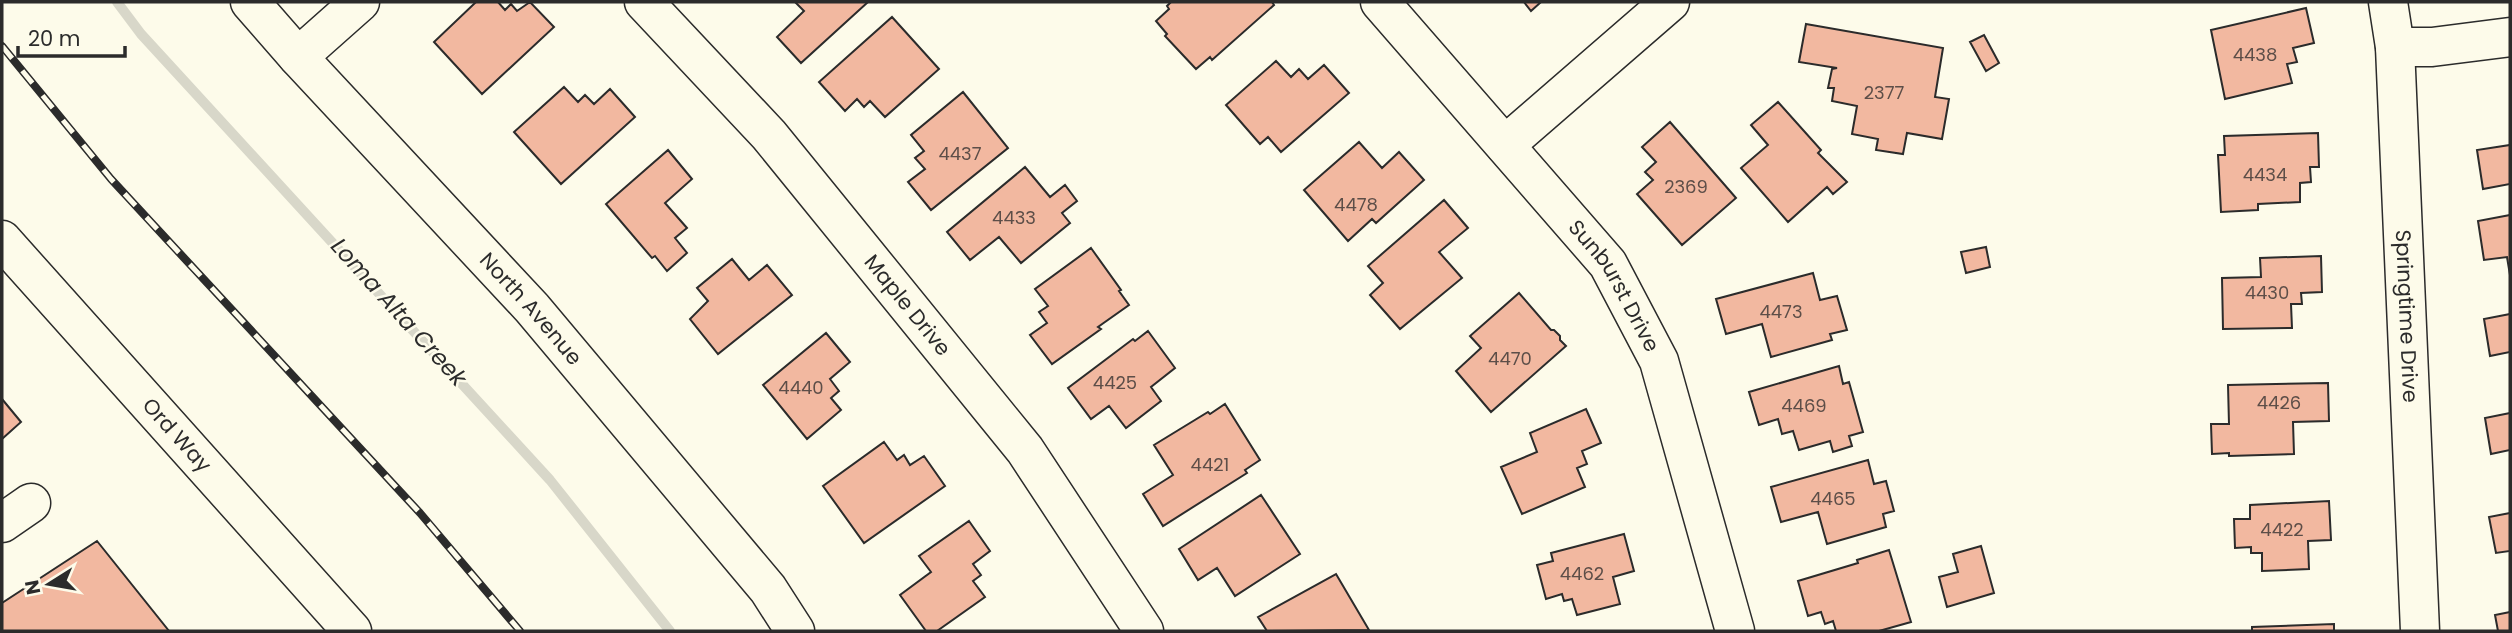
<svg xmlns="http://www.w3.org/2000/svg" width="2512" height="633" font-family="Poppins,sans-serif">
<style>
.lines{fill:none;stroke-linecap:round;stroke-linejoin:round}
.stream{stroke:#d8d7c9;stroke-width:10}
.building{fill:#f2b8a0;stroke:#2b2b2b;stroke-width:2}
.minor-casing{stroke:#2b2b2b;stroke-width:41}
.major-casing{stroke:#2b2b2b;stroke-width:41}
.minor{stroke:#fdfbea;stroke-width:38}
.major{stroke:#fdfbea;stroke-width:38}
.rail-casing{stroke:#2b2b2b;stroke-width:8}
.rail{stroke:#fdfbea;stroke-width:5;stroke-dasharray:16;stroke-linecap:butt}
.labels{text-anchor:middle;stroke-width:5;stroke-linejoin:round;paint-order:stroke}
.number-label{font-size:18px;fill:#5d4e48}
.street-label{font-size:21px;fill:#2b2b2b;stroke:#fdfbea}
.water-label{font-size:23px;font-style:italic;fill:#2b2b2b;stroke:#fdfbea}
</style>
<rect width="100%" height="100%" fill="#fdfbea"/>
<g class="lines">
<path class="stream" d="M 117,2 L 141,34 L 550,480 L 670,631"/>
</g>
<path class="building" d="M 476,2 L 498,2 L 505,10 L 511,4 L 517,11 L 530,2 L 554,27 L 482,94 L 434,42 Z
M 795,2 L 868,2 L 801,63 L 777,37 L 804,11 Z
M 1171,2 L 1272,2 L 1274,5 L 1212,60 L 1210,57 L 1196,69 L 1165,36 L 1167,34 L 1156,21 L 1169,9 L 1167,6 Z
M 1524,2 L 1541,2 L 1531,11 Z
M 2306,8 L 2314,43 L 2293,48 L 2297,62 L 2287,64 L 2292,83 L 2225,99 L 2211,30 Z
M 892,17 L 939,69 L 885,117 L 870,101 L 864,107 L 857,99 L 845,111 L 819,82 Z
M 1806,24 L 1943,48 L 1935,97 L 1949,99 L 1942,139 L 1907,133 L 1903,154 L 1876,150 L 1878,139 L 1852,134 L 1857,106 L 1832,101 L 1834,88 L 1828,88 L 1832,69 L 1837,68 L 1799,62 Z
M 1984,35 L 1999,63 L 1986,71 L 1970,42 Z
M 1276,61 L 1291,77 L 1299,69 L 1308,79 L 1324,65 L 1349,93 L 1281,152 L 1268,137 L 1260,144 L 1226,105 Z
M 564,87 L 578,102 L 585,95 L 594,104 L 610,89 L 635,117 L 561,184 L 514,132 Z
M 963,92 L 1008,148 L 931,210 L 908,182 L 925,169 L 915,158 L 924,151 L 911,135 Z
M 1778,102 L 1821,150 L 1818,153 L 1847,182 L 1833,194 L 1827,187 L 1788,222 L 1741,168 L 1768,145 L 1751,125 Z
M 1670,122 L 1736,198 L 1682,245 L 1637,194 L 1653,180 L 1645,172 L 1656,162 L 1642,147 Z
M 2318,133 L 2319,167 L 2310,167 L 2311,182 L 2300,183 L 2300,202 L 2258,204 L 2258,210 L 2221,212 L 2218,155 L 2225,155 L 2224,136 Z
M 1359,142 L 1382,168 L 1399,152 L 1424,180 L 1376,223 L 1372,219 L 1348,241 L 1304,190 Z
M 2510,145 L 2510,184 L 2483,189 L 2477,150 Z
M 668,150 L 692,179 L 665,203 L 687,228 L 675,238 L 687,253 L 667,271 L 655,256 L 652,258 L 606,204 Z
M 1025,167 L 1050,197 L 1065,185 L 1077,201 L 1062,213 L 1070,223 L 1021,263 L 999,237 L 970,260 L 947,232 Z
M 1444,200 L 1468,228 L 1439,252 L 1462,278 L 1400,329 L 1370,295 L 1383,283 L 1368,266 Z
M 2510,215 L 2510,275 L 2507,257 L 2484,260 L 2478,221 Z
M 1986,247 L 1990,267 L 1966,273 L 1961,252 Z
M 1091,248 L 1121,290 L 1119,291 L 1129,305 L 1098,327 L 1101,329 L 1052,364 L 1030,335 L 1047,323 L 1039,312 L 1048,306 L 1035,289 Z
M 2321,256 L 2322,292 L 2301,293 L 2302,304 L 2291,304 L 2292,328 L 2223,329 L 2222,278 L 2261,277 L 2260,258 Z
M 732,259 L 749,280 L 767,265 L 792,295 L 718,354 L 690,319 L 708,301 L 697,288 Z
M 1813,273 L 1820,300 L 1837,296 L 1847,330 L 1830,334 L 1832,340 L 1771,357 L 1762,324 L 1726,334 L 1716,299 Z
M 1519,293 L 1551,330 L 1554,330 L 1560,336 L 1560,340 L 1566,346 L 1491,412 L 1456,371 L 1481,348 L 1470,336 Z
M 2510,314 L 2510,352 L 2490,356 L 2484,319 Z
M 1148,331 L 1175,368 L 1151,387 L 1161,401 L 1126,428 L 1109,406 L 1091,419 L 1068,388 L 1133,339 L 1135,341 Z
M 826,333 L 850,362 L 830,379 L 839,391 L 831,398 L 841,410 L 807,439 L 763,385 Z
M 1839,366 L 1843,384 L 1849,382 L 1863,432 L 1849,436 L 1852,446 L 1833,452 L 1830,441 L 1799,450 L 1793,431 L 1782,434 L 1778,419 L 1759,425 L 1749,392 Z
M 2328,383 L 2329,421 L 2293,422 L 2294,454 L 2229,456 L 2229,453 L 2212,454 L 2211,424 L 2229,424 L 2228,385 Z
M 2,399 L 21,422 L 2,439 Z
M 1225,404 L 1260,460 L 1245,470 L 1247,473 L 1163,526 L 1143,494 L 1173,475 L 1154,445 L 1208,412 L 1210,414 Z
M 1586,409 L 1601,443 L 1582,451 L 1587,464 L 1577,468 L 1585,487 L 1522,514 L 1501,467 L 1537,452 L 1530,433 Z
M 2510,413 L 2510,450 L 2491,454 L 2485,418 Z
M 884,442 L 897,460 L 904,455 L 910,465 L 924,456 L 945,486 L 864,543 L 823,486 Z
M 1868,460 L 1874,484 L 1886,481 L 1894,511 L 1883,514 L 1886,527 L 1827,544 L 1818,512 L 1781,522 L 1771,487 Z
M 1261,495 L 1300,554 L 1235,596 L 1217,568 L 1198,580 L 1179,549 Z
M 2329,501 L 2331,540 L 2308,541 L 2309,569 L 2262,571 L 2262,553 L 2251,553 L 2251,547 L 2235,548 L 2234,519 L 2250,519 L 2250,505 Z
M 2510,513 L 2510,551 L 2496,553 L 2489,517 Z
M 969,521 L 990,551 L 973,564 L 981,575 L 973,581 L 985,597 L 937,631 L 926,631 L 900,595 L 931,572 L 919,556 Z
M 1624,534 L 1634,571 L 1613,577 L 1620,604 L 1577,615 L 1572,599 L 1564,601 L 1562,594 L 1546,599 L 1537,565 L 1553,561 L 1551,553 Z
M 97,541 L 169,631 L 2,631 L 2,603 Z
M 1981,546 L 1994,593 L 1947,607 L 1939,577 L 1958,572 L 1953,554 Z
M 1889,550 L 1911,622 L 1879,631 L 1836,631 L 1833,621 L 1825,624 L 1821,612 L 1808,616 L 1798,581 L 1858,563 L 1857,560 Z
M 1336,574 L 1369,630 L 1267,631 L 1258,617 Z
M 2510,612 L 2510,631 L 2498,631 L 2495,615 Z
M 2334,624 L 2334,631 L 2252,631 L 2252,627 Z"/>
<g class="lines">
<g class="minor-casing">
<g id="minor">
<path id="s1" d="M 644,2 L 769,135 L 1025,450 L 1144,631"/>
<path id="s2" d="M 1380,2 L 1608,264 L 1659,361 L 1735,631"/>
<path id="s3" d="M 2388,2 L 2395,47 L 2420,631"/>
<path d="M 2395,47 L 2432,47 L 2510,37"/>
<path d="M 298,57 L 360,2"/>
<path d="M 1505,145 L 1670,2"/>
<path id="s4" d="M 2,240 L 352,631"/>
<path d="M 2,523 L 31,503"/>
</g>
</g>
<g class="major-casing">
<g id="major">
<path id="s5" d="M 250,2 L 298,57 L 532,308 L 768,589 L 795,631"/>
</g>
</g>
<use href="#minor" class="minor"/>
<use href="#major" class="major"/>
<g class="rail-casing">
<path id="rail" d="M 2,46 L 111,179 L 420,513 L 520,631"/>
</g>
<use href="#rail" class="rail"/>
</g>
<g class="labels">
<g class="number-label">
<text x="2255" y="61">4438</text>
<text x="1884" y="99">2377</text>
<text x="960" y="160">4437</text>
<text x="2265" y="181">4434</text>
<text x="1686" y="193">2369</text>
<text x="1356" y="211">4478</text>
<text x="1014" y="224">4433</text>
<text x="2267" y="299">4430</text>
<text x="1781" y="318">4473</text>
<text x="1510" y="365">4470</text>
<text x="1115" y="389">4425</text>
<text x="801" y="394">4440</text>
<text x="2279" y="409">4426</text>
<text x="1804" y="412">4469</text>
<text x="1210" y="471">4421</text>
<text x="1833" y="505">4465</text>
<text x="2282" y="536">4422</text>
<text x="1582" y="580">4462</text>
</g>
<g class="street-label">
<text dy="7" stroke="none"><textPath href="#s2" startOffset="369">Sunburst Drive</textPath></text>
<text dy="7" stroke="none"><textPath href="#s1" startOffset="402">Maple Drive</textPath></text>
<text dy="7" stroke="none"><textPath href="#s5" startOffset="416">North Avenue</textPath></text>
<text dy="7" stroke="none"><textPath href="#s3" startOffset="315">Springtime Drive</textPath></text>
<text dy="7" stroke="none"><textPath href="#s4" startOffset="262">Ord Way</textPath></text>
</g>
<g class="water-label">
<text transform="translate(399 312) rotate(48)" y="8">Loma Alta Creek</text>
</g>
</g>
<rect width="2512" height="633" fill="none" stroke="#2b2b2b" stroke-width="7"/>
<g transform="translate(49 584) rotate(259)" stroke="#fdfbea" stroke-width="5" paint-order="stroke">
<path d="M0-5L12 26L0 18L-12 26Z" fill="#2b2b2b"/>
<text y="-10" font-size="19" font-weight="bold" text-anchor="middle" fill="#2b2b2b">N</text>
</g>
<path d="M18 46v10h107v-10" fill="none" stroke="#2b2b2b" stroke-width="3.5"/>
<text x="28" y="46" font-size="21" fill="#2b2b2b" stroke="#fdfbea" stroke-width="5" paint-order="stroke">20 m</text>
</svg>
